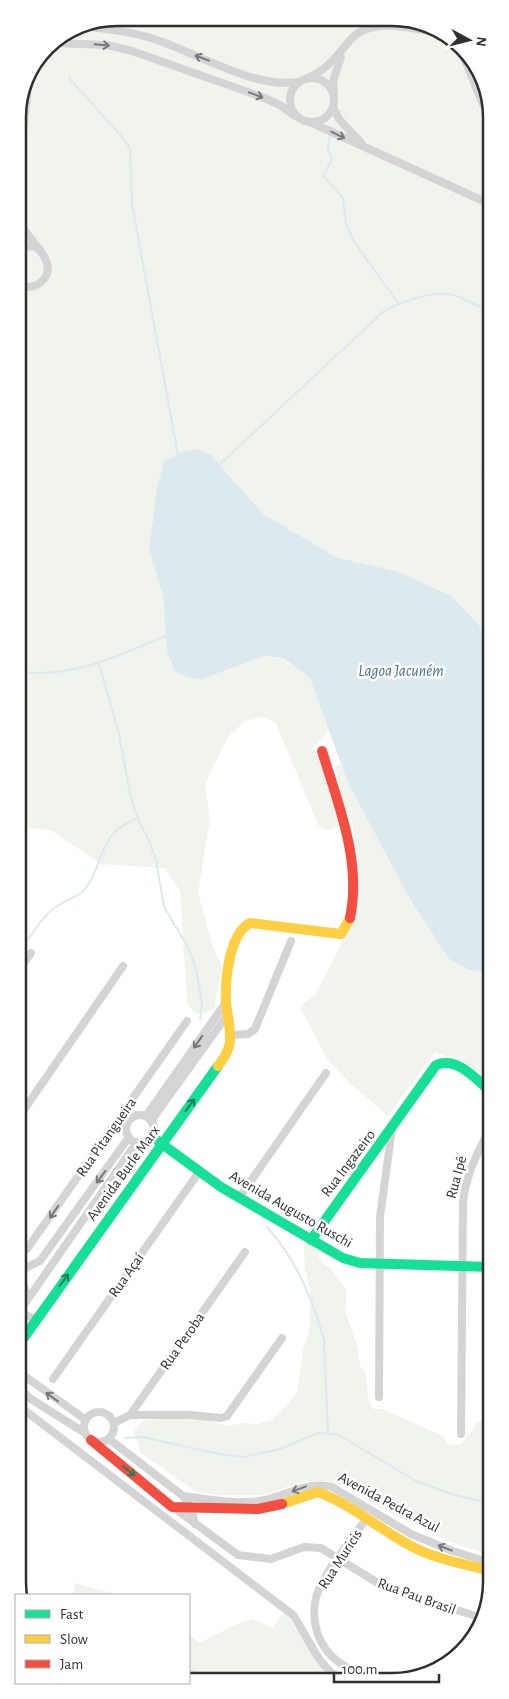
<svg xmlns="http://www.w3.org/2000/svg" width="509" height="1699" font-family="'Alegreya Sans',sans-serif">
<style>
.green{fill:#f1f3ed}
.water{fill:#dce9ee}
.lines{fill:none;stroke-linecap:round;stroke-linejoin:round}
.stream{stroke:#dce9ee;stroke-width:2}
.street{stroke:#d4d4d4;stroke-width:8}
.fast{stroke:#16e098;stroke-width:10}
.slow{stroke:#ffcf43;stroke-width:10}
.jam{stroke:#f24e42;stroke-width:10}
.oneway{stroke:#797979}
.oneway2{stroke:#247f5e}
.labels{text-anchor:middle;stroke-width:5;stroke-linejoin:round;paint-order:stroke}
.street-label{font-size:15px;fill:#2f2f2f;stroke:#fff}
.water-label{font-size:16px;font-style:italic;fill:#477587;stroke:#fff}
.rim{fill:none;stroke:#2f2f2f;stroke-width:2.5}
</style>
<rect width="100%" height="100%" fill="#fff"/>
<path class="green" d="M 118,18 L 411,19 L 462,47 L 490,98 L 490,656 L 479,625 L 396,571 L 338,558 L 263,514 L 211,455 L 149,550 L 163,595 L 167,651 L 202,679 L 265,656 L 284,658 L 310,678 L 329,730 L 314,747 L 343,822 C 334,830 327,833 318,825 L 276,723 L 264,717 L 245,721 L 228,737 L 205,784 L 210,819 L 198,892 L 213,947 L 222,966 L 214,1010 L 202,1014 L 194,1013 L 187,1001 L 180,891 L 165,868 L 101,864 L 52,831 L 19,826 L 18,111 L 25,79 L 47,47 L 80,25 Z
M 341,764 L 348,783 L 411,901 L 449,959 L 491,971 L 491,1086 L 447,1057 L 435,1052 L 388,1116 L 352,1085 L 327,1059 L 300,1007 L 316,994 L 359,907 L 358,857 L 352,822 L 343,806 L 335,767 Z
M 304,1244 L 314,1244 L 320,1260 L 334,1273 L 347,1291 L 345,1311 L 358,1349 L 360,1366 L 366,1373 L 368,1399 L 373,1409 L 382,1409 L 441,1435 L 449,1445 L 461,1444 L 478,1422 L 491,1419 L 491,1555 L 445,1540 L 370,1502 L 345,1486 L 327,1481 L 306,1481 L 261,1495 L 221,1495 L 196,1492 L 141,1453 L 134,1432 L 142,1421 L 191,1415 L 227,1426 L 244,1423 L 257,1424 L 272,1420 L 288,1404 L 297,1391 L 304,1345 L 309,1333 L 310,1289 L 305,1270 Z
M 75,1583 L 119,1595 L 73,1595 Z
M 284,1612 L 301,1634 L 319,1662 L 344,1680 L 189,1680 L 189,1634 L 199,1643 L 244,1621 L 252,1619 L 273,1628 Z"/>
<path class="water" d="M 197,449 L 211,455 L 263,514 L 338,558 L 396,571 L 451,596 L 479,625 L 490,656 L 491,971 L 469,970 L 449,959 L 411,901 L 348,783 L 310,678 L 284,658 L 265,656 L 202,679 L 186,677 L 175,671 L 167,651 L 163,595 L 149,550 L 157,488 L 164,462 L 181,452 Z"/>
<g class="lines">
<path class="stream" d="M 69,78 L 123,138 L 130,148 L 132,204 L 178,455
M 330,133 L 328,149 L 332,160 L 323,175 L 343,198 L 346,223 L 353,240 L 398,303
M 219,465 L 384,311 C 402,301 437,289 457,296 C 468,300 478,307 490,311
M 99,664 L 118,730 L 131,798 L 140,824 L 148,838 L 156,860 L 164,907 L 189,949 L 196,969 L 202,1004 L 200,1020
M 18,672 C 75,678 117,656 168,635
M 26,942 C 37,928 43,914 59,905 C 67,899 78,898 85,889 C 106,861 97,833 138,818
M 267,1227 C 296,1259 313,1299 324,1340 L 328,1433
M 125,1438 L 143,1437 L 219,1454 L 244,1457 L 280,1449 L 318,1433 L 337,1434 L 416,1481 L 454,1495 L 491,1503
M 189,1670 L 221,1680"/>
<path class="street" d="M 79,26 C 104,28 129,31 154,39 C 197,53 254,89 298,82
M 453,42 C 471,63 475,94 490,117
M 53,43 L 107,45 L 132,51 L 262,97 L 280,105 L 295,116
M 30,77 L 38,60
M290 100a22 22 0 1 1 44 0a22 22 0 1 1-44 0Z
M 307,78 C 327,70 336,57 350,40 C 370,17 408,28 435,32
M 334,91 L 333,81 L 341,57
M 333,107 L 339,119 L 362,144
M 312,123 L 490,204
M 18,172 L 30,72
M 18,209 C 19,217 21,224 25,231 C 34,245 61,266 40,283 C 33,288 26,288 18,286
M 18,248 L 33,246 L 39,250
M 490,455 C 484,469 483,481 490,494
M 19,970 L 31,953
M 231,1035 L 248,1034 L 255,1029 L 291,941
M126 1129a14 14 0 1 1 28 0a14 14 0 1 1-28 0Z
M 146,1116 L 226,1002
M 19,1117 L 123,966
M 151,1121 L 228,1014
M 239,1198 L 326,1073
M 19,1252 L 27,1249 L 187,1021
M 19,1271 L 40,1261 L 129,1137
M 19,1272 L 28,1298
M 19,1312 L 137,1142
M 19,1314 L 20,1312 L 35,1319
M 19,1372 L 86,1420
M 53,1379 L 199,1172
M 19,1388 L 31,1399 L 85,1433
M 379,1397 L 380,1217 L 392,1129
M 19,1406 L 293,1615 C 309,1638 316,1664 341,1680
M84 1427a15 15 0 1 1 30 0a15 15 0 1 1-30 0Z
M 130,1415 L 190,1415 L 221,1418 L 227,1416 L 282,1338
M 114,1423 L 130,1415 L 245,1252
M 461,1434 L 463,1203 C 465,1178 478,1150 491,1128
M 109,1439 L 183,1496 L 191,1507 L 195,1524
M 183,1496 C 209,1499 239,1506 265,1500 C 288,1495 307,1481 332,1487 L 411,1534 L 450,1550 L 491,1563
M 173,1507 L 238,1555 L 271,1559 L 304,1547 L 321,1548 L 386,1588 L 479,1617
M 367,1518 C 351,1540 332,1562 320,1587 C 313,1601 313,1618 317,1632 C 332,1676 376,1678 415,1677"/>
<path class="fast" d="M 151,1136 L 221,1187 L 343,1258 L 360,1263 L 491,1267
M 311,1240 L 436,1065 C 457,1056 476,1079 491,1092
M 20,1343 L 218,1066"/>
<path class="slow" d="M 218,1066 C 224,1058 229,1051 230,1041 C 231,1028 227,1015 226,1002 C 225,980 229,934 250,923 L 341,934 L 350,918
M 282,1504 L 318,1492 C 352,1505 379,1529 411,1546 C 435,1559 464,1564 491,1571"/>
<path class="jam" d="M 322,751 C 338,804 362,861 350,918
M 91,1440 L 172,1507 L 258,1509 L 282,1504"/>
</g>
<defs><path id="oneway-shaft" d="M-6 0H5M1.5-3L5.5 0L1.5 3" fill="none" stroke-width="1.6" stroke-linecap="round" stroke-linejoin="round" transform="scale(1.25)"/></defs>
<g class="oneway">
<use href="#oneway-shaft" transform="translate(102 45) rotate(5)"/>
<use href="#oneway-shaft" transform="translate(202 58) rotate(-159)"/>
<use href="#oneway-shaft" transform="translate(256 95) rotate(21)"/>
<use href="#oneway-shaft" transform="translate(338 135) rotate(26)"/>
<use href="#oneway-shaft" transform="translate(198 1042) rotate(125)"/>
<use href="#oneway-shaft" transform="translate(101 1177) rotate(126)"/>
<use href="#oneway-shaft" transform="translate(54 1212) rotate(125)"/>
<use href="#oneway-shaft" transform="translate(52 1397) rotate(-144)"/>
<use href="#oneway-shaft" transform="translate(299 1489) rotate(160)"/>
<use href="#oneway-shaft" transform="translate(445 1548) rotate(-159)"/>
</g>
<g class="oneway2">
<use href="#oneway-shaft" transform="translate(190 1105) rotate(-54)"/>
<use href="#oneway-shaft" transform="translate(64 1280) rotate(-54)"/>
<use href="#oneway-shaft" transform="translate(129 1471) rotate(39)"/>
</g>
<g class="labels">
<g class="street-label">
<text transform="translate(106 1137) rotate(-55)" y="5">Rua Pitangueira</text>
<text transform="translate(348 1163) rotate(-53)" y="5">Rua Ingazeiro</text>
<text transform="translate(123 1173) rotate(-54)" y="5">Avenida Burle Marx</text>
<text transform="translate(456 1177) rotate(-75)" y="5">Rua Ipê</text>
<text transform="translate(291 1209) rotate(30)" y="5">Avenida Augusto Ruschi</text>
<text transform="translate(126 1275) rotate(-55)" y="5">Rua Açaí</text>
<text transform="translate(182 1341) rotate(-55)" y="5">Rua Peroba</text>
<text transform="translate(389 1502) rotate(28)" y="5">Avenida Pedra Azul</text>
<text transform="translate(340 1559) rotate(-57)" y="5">Rua Muricis</text>
<text transform="translate(417 1596) rotate(20)" y="5">Rua Pau Brasil</text>
</g>
<g class="water-label">
<text x="401" y="676">Lagoa Jacuném</text>
</g>
</g>
<path d="M0 0H509V1699H0ZM117 26H392A91 91 0 0 1 483 117V1582A91 91 0 0 1 392 1673H117A91 91 0 0 1 26 1582V117A91 91 0 0 1 117 26Z" fill="#fff" fill-rule="evenodd"/>
<path class="rim" d="M117 26H392A91 91 0 0 1 483 117V1582A91 91 0 0 1 392 1673H117A91 91 0 0 1 26 1582V117A91 91 0 0 1 117 26Z"/>
<rect x="15" y="1594" width="175" height="90" fill="#ffffff" stroke="#acacac"/>
<rect x="25" y="1610" width="25" height="8" fill="#16e098" stroke="#acacac"/>
<text x="60" y="1619" font-size="15" fill="#2f2f2f">Fast</text>
<rect x="25" y="1635" width="25" height="8" fill="#ffcf43" stroke="#acacac"/>
<text x="60" y="1644" font-size="15" fill="#2f2f2f">Slow</text>
<rect x="25" y="1660" width="25" height="8" fill="#f24e42" stroke="#acacac"/>
<text x="60" y="1669" font-size="15" fill="#2f2f2f">Jam</text>
<g transform="translate(469 40) rotate(97)" stroke="#ffffff" stroke-width="4" paint-order="stroke">
<path d="M0-4L9 19L0 12L-9 19Z" fill="#2f2f2f"/>
<text y="-8" font-size="14" font-weight="bold" text-anchor="middle" fill="#2f2f2f">N</text>
</g>
<path d="M334 1674v8h105v-8" fill="none" stroke="#2f2f2f" stroke-width="2.5"/>
<text x="342" y="1674" font-size="15" fill="#2f2f2f" stroke="#ffffff" stroke-width="4" paint-order="stroke">100 m</text>
</svg>
